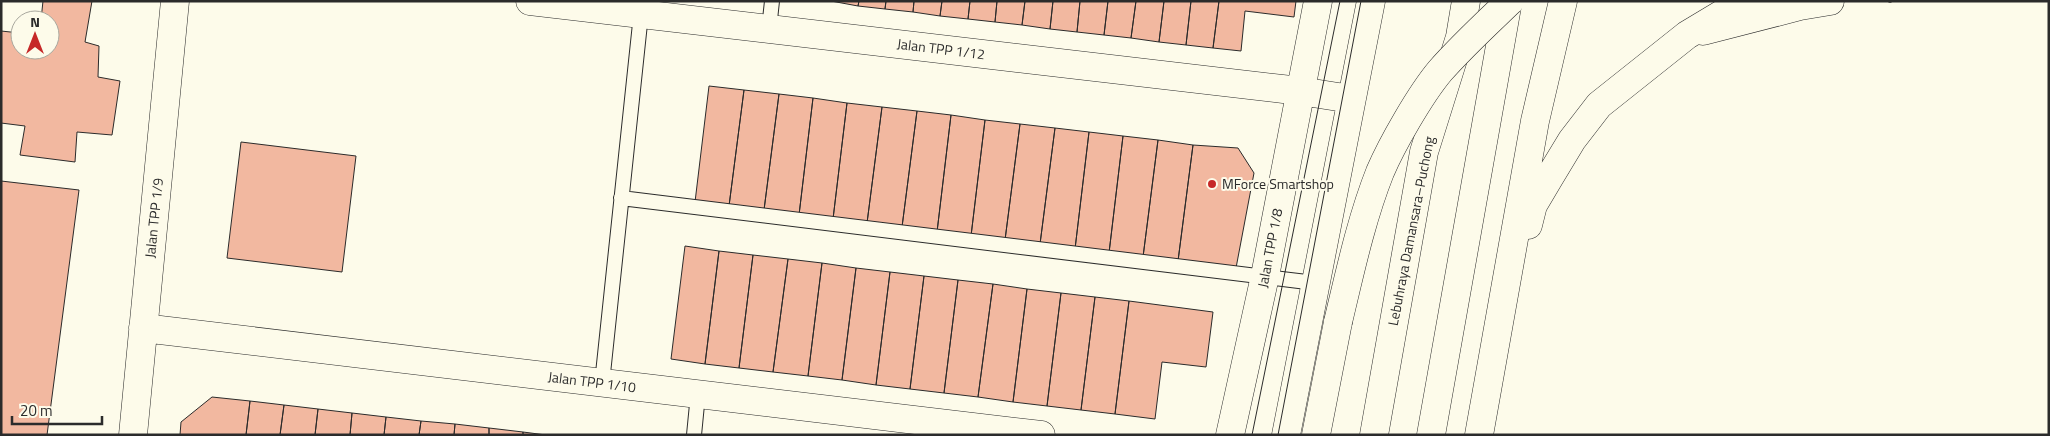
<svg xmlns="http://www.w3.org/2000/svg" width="2050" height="436" font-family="'Titillium Web',sans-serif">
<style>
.building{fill:#f2b8a0;stroke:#2b2b2b}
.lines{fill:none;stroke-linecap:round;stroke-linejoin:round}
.lane-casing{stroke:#2b2b2b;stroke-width:16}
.street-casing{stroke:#2b2b2b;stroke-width:29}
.secondary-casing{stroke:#2b2b2b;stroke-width:29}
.highway-casing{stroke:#2b2b2b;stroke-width:29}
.path{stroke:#6a6964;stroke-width:3;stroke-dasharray:4 2.5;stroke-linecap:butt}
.lane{stroke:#fdfbea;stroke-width:14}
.street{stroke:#fdfbea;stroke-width:28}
.secondary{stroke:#fdfbea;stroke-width:28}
.highway{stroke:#fdfbea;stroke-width:28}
.tram{stroke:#2b2b2b;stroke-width:1}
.highway-bridge-casing{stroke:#2b2b2b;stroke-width:29;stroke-linecap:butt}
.highway-bridge{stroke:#fdfbea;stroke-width:28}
.poi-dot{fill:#c62828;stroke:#fdfbea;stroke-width:2}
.labels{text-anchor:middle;stroke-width:4;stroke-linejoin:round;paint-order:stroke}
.street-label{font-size:14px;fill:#2b2b2b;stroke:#fdfbea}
.poi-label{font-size:14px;fill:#2b2b2b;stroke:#fdfbea;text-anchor:start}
</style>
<rect width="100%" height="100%" fill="#fdfbea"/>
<path class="building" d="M 43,1 L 92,1 L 85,42 L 99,46 L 98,77 L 120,81 L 112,135 L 77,132 L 75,162 L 20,155 L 25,126 L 1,123 L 1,31 L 20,33 L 20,50 L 50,50 L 50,20 L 41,20 Z
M 831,1 L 859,1 L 858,6 Z
M 859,1 L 886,1 L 885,9 L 858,6 Z
M 886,1 L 914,1 L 913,12 L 885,9 Z
M 914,1 L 942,1 L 940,16 L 913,12 Z
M 942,1 L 970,1 L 968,19 L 940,16 Z
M 970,1 L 997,1 L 995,22 L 968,19 Z
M 997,1 L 1025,1 L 1022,25 L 995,22 Z
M 1025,1 L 1053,1 L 1050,29 L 1022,25 Z
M 1053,1 L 1080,1 L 1077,32 L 1050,29 Z
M 1080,1 L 1108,1 L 1104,35 L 1077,32 Z
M 1108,1 L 1136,1 L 1131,38 L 1104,35 Z
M 1136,1 L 1164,1 L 1159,42 L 1131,38 Z
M 1164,1 L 1191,1 L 1186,45 L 1159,42 Z
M 1191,1 L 1219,1 L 1213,48 L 1186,45 Z
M 1219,1 L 1296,1 L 1294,17 L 1245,11 L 1241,51 L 1213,48 Z
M 709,86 L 744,90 L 729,206 L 695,202 Z
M 744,90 L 779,94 L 764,210 L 729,206 Z
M 779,94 L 813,98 L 799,215 L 764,210 Z
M 813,98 L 847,103 L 833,219 L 799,215 Z
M 847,103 L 882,107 L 867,223 L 833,219 Z
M 882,107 L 917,111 L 902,227 L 867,223 Z
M 917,111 L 951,115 L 937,232 L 902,227 Z
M 951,115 L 985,120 L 971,236 L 937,232 Z
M 985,120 L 1020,124 L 1005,240 L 971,236 Z
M 1020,124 L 1055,128 L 1040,244 L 1005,240 Z
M 1055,128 L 1089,132 L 1075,249 L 1040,244 Z
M 1089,132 L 1123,136 L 1109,253 L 1075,249 Z
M 1123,136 L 1158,140 L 1143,257 L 1109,253 Z
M 1158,140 L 1193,145 L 1178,261 L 1143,257 Z
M 241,142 L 356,156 L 342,272 L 227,258 Z
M 1193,145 L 1238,148 L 1254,173 L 1236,268 L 1178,261 Z
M 1,181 L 79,190 L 47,435 L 1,435 Z
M 685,246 L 719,251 L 705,364 L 671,359 Z
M 719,251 L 753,255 L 739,368 L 705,364 Z
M 753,255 L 788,259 L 773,372 L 739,368 Z
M 788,259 L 822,263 L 808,376 L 773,372 Z
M 822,263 L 856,268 L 842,380 L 808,376 Z
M 856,268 L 890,272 L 876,385 L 842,380 Z
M 890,272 L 924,276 L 910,389 L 876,385 Z
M 924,276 L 958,280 L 944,393 L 910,389 Z
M 958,280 L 993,284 L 978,397 L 944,393 Z
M 993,284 L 1027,289 L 1013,402 L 978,397 Z
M 1027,289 L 1061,293 L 1047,406 L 1013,402 Z
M 1061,293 L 1095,297 L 1081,410 L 1047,406 Z
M 1095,297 L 1129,301 L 1115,414 L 1081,410 Z
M 1129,301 L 1213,312 L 1206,367 L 1162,362 L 1155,419 L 1115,414 Z
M 212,397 L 250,401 L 246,435 L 180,435 L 181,422 Z
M 250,401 L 284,405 L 280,435 L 246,435 Z
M 284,405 L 318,409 L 315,435 L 280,435 Z
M 318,409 L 352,413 L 350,435 L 315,435 Z
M 352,413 L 386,417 L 384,435 L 350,435 Z
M 386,417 L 421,421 L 419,435 L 384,435 Z
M 421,421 L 455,424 L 454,435 L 419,435 Z
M 455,424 L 489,428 L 489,435 L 454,435 Z
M 489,428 L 523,432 L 523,435 L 489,435 Z
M 523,432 L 546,435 L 523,435 Z"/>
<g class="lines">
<g class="lane-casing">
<path id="lane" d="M 769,29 L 772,1
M 621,198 L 1315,283
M 602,383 L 641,14
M 694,435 L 698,394"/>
</g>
<g class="street-casing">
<path id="street" d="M 530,1 L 1300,91 L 1351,99
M 143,328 L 1041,435
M 133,435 L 175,1
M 1230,435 L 1265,276 L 1318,1
M 1286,435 L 1371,1"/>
</g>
<g class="secondary-casing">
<path id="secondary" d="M 1703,31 L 1800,6 L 1830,1"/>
</g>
<g class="highway-casing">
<path id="highway" d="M 1528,225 L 1533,205 L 1549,178 L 1572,140 L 1599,105 L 1687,35 L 1722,14 L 1752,1
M 1316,435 L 1338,322
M 1374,435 L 1424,152 L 1460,37 L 1466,1
M 1431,435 L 1508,1
M 1479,435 L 1535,121 L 1563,1"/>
</g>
<path class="path" d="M 1890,3 L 1890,1"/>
<use href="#lane" class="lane"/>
<use href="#street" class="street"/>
<use href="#secondary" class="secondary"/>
<use href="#highway" class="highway"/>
<path class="tram" d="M 1252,435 L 1340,1
M 1278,435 L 1361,1"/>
<g class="highway-bridge-casing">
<path id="highway-bridge" d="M 1338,322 C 1350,272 1361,220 1380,172 C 1392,144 1420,95 1440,71 C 1462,46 1486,24 1510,1"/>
</g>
<use href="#highway-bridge" class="highway-bridge"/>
</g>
<circle class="poi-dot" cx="1212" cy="184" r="5"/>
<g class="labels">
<g class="street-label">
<text transform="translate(941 49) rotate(7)" y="5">Jalan TPP 1/12</text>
<text transform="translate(154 218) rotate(-84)" y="5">Jalan TPP 1/9</text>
<text transform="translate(1411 231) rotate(-79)" y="5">Lebuhraya Damansara–Puchong</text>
<text transform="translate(1270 248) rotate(-79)" y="5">Jalan TPP 1/8</text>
<text transform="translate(592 382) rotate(7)" y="5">Jalan TPP 1/10</text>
</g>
<g class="poi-label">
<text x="1222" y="189">MForce Smartshop</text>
</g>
</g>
<rect width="2050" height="436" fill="none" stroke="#2b2b2b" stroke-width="5"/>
<g transform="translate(35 35)"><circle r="24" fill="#fdfbea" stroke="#a9a89e"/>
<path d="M0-4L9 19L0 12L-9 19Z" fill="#c62828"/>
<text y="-8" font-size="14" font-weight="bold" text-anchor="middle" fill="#2b2b2b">N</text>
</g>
<path d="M12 416v8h90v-8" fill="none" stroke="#2b2b2b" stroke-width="2.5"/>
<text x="20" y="416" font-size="15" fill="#2b2b2b" stroke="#fdfbea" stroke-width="4" paint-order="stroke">20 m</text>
</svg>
